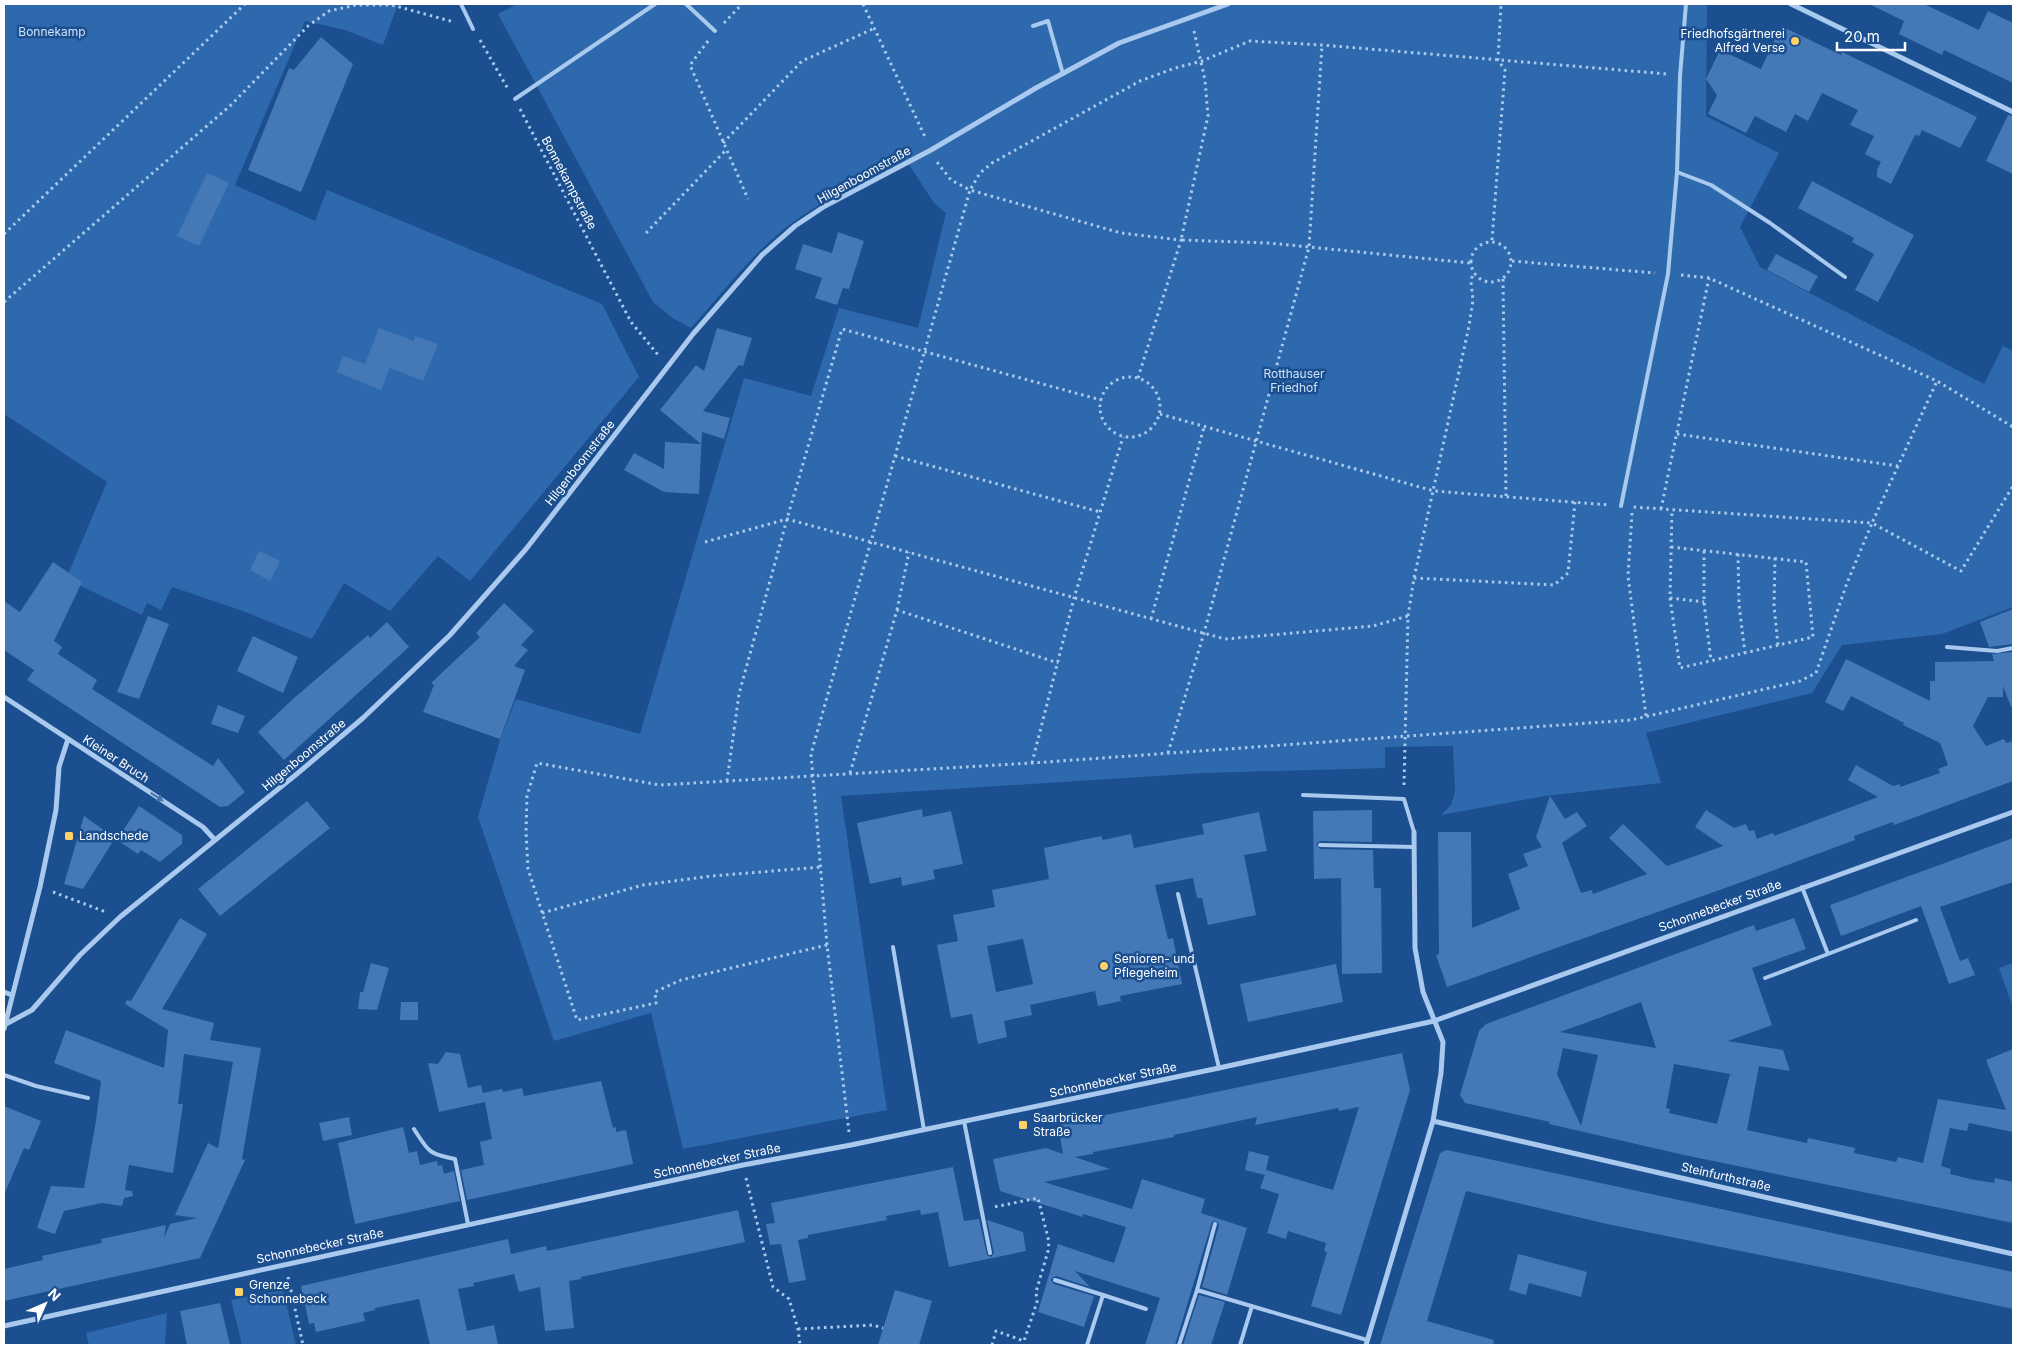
<svg xmlns="http://www.w3.org/2000/svg" width="2017" height="1349" font-family="Inter,sans-serif">
<style>
.green{fill:#2e69ad}
.building{fill:#4478b7;fill-rule:evenodd}
.lines{fill:none;stroke-linecap:round;stroke-linejoin:round}
.path{stroke:#a9c9ee;stroke-width:3;stroke-dasharray:2.5 4;stroke-linecap:butt}
.lane{stroke:#a9c9ee;stroke-width:4}
.street{stroke:#a9c9ee;stroke-width:5}
.oneway{fill:#4674ac}
.poi-dot{fill:#ffd166;stroke:#1b4f8f;stroke-width:2}
.labels{text-anchor:middle;stroke-width:5;stroke-linejoin:round;paint-order:stroke}
.park-label{font-size:12px;fill:#cfe3fa;stroke:#1b4f8f}
.poi-label{font-size:12px;fill:#fff;stroke:#1b4f8f;text-anchor:start}
.street-label{font-size:12px;fill:#fff;stroke:#1b4f8f}
</style>
<rect width="100%" height="100%" fill="#1b4f8f"/>
<path class="green" d="M 4,4 L 398,4 L 383,45 L 345,30 L 305,21 L 235,185 L 315,221 L 327,190 L 602,304 L 639,377 L 470,581 L 438,556 L 390,611 L 344,583 L 312,639 L 243,611 L 172,587 L 161,610 L 147,603 L 142,615 L 66,579 L 107,482 L 4,414 Z
M 517,4 L 1707,4 L 1706,116 L 1779,153 L 1740,227 L 1760,267 L 1984,384 L 2003,346 L 2013,351 L 2013,607 L 1942,634 L 1842,645 L 1812,693 L 1646,733 L 1661,783 L 1545,796 L 1441,815 L 1451,805 L 1455,792 L 1453,746 L 1385,747 L 1385,768 L 1203,773 L 841,796 L 887,1110 L 683,1149 L 651,1013 L 554,1041 L 478,817 L 500,740 L 516,699 L 640,734 L 744,378 L 811,396 L 839,308 L 918,328 L 946,213 L 934,203 L 906,160 C 869,180 826,197 792,223 C 753,252 723,292 691,328 L 674,319 L 653,302 L 498,14 Z
M 2013,963 L 2013,1008 L 1999,968 Z
M 283,1290 L 296,1345 L 242,1345 L 231,1300 Z
M 167,1313 L 165,1345 L 89,1345 L 86,1333 Z"/>
<path class="building" d="M 1869,4 L 1924,4 L 1979,30 L 1988,11 L 2013,23 L 2013,83 L 1944,50 L 1942,55 L 1899,34 L 1904,21 Z
M 1781,26 L 1841,55 L 1842,52 L 1977,117 L 1960,148 L 1922,130 L 1919,136 L 1915,135 L 1891,184 L 1877,177 L 1877,170 L 1881,162 L 1865,154 L 1874,136 L 1850,125 L 1858,110 L 1822,93 L 1808,121 L 1795,114 L 1786,132 L 1755,116 L 1746,133 L 1708,114 L 1717,95 L 1706,79 L 1720,50 L 1761,69 Z
M 321,37 L 353,64 L 301,192 L 248,170 L 289,68 L 294,70 Z
M 2008,115 L 2013,116 L 2013,174 L 1986,161 Z
M 207,173 L 229,183 L 199,246 L 177,236 Z
M 1812,181 L 1914,235 L 1878,302 L 1855,290 L 1874,254 L 1852,242 L 1854,238 L 1798,208 Z
M 838,232 L 864,241 L 849,289 L 843,288 L 837,305 L 815,298 L 822,278 L 795,269 L 803,244 L 832,253 Z
M 1776,254 L 1818,276 L 1809,292 L 1767,270 Z
M 379,328 L 414,341 L 415,336 L 438,344 L 423,381 L 390,368 L 381,390 L 337,372 L 343,356 L 365,364 Z
M 717,328 L 752,338 L 743,366 L 739,365 L 703,411 L 730,418 L 724,439 L 702,432 L 699,494 L 664,492 L 624,470 L 634,453 L 664,469 L 665,442 L 701,444 L 660,410 L 696,365 L 704,371 Z
M 259,551 L 280,561 L 270,581 L 250,570 Z
M 53,562 L 82,582 L 54,641 L 62,647 L 58,654 L 97,680 L 92,689 L 213,766 L 218,758 L 245,792 L 228,806 L 220,807 L 27,680 L 34,670 L 4,650 L 4,601 L 20,612 Z
M 504,603 L 534,631 L 521,645 L 528,650 L 514,666 L 525,670 L 500,739 L 423,712 L 434,685 L 431,683 L 480,637 L 476,633 Z
M 2013,609 L 2013,644 L 1989,647 L 1980,622 Z
M 148,616 L 169,624 L 139,699 L 117,692 Z
M 387,622 L 409,647 L 284,760 L 258,732 L 294,698 L 368,635 L 370,638 Z
M 253,636 L 298,657 L 283,693 L 237,671 Z
M 2013,652 L 2013,707 L 2011,707 L 2003,686 L 2003,697 L 1988,697 L 1973,726 L 1986,746 L 2004,739 L 2006,743 L 2013,741 L 2013,781 L 1894,825 L 1893,822 L 1854,836 L 1855,840 L 1742,882 L 1447,987 L 1436,955 L 1439,954 L 1438,832 L 1471,832 L 1472,928 L 1520,909 L 1508,874 L 1528,866 L 1523,854 L 1542,847 L 1536,837 L 1550,796 L 1565,819 L 1577,812 L 1587,826 L 1562,843 L 1581,893 L 1592,890 L 1593,894 L 1647,874 L 1609,838 L 1623,824 L 1667,866 L 1723,846 L 1695,827 L 1706,810 L 1734,828 L 1746,824 L 1749,831 L 1754,830 L 1757,839 L 1773,833 L 1774,836 L 1878,797 L 1848,780 L 1856,765 L 1893,786 L 1900,784 L 1900,787 L 1940,773 L 1938,769 L 1948,765 L 1940,743 L 1903,725 L 1904,723 L 1851,696 L 1843,711 L 1825,702 L 1846,659 L 1930,701 L 1930,681 L 1935,681 L 1935,662 L 1994,661 L 1992,654 Z
M 218,705 L 245,716 L 238,733 L 211,724 Z
M 307,801 L 330,828 L 220,916 L 198,889 Z
M 139,806 L 182,835 L 182,844 L 160,862 L 141,850 L 138,854 L 117,840 Z
M 922,809 L 923,817 L 951,811 L 963,864 L 933,870 L 935,879 L 902,886 L 901,877 L 870,884 L 857,823 Z
M 1372,810 L 1372,842 L 1320,841 L 1316,844 L 1320,849 L 1373,850 L 1374,888 L 1381,888 L 1382,973 L 1342,974 L 1341,878 L 1314,879 L 1313,811 Z
M 1259,812 L 1267,851 L 1244,855 L 1256,915 L 1208,925 L 1202,898 L 1197,898 L 1193,878 L 1155,885 L 1168,939 L 1173,938 L 1182,984 L 1120,996 L 1121,1001 L 1098,1006 L 1095,991 L 1030,1005 L 1032,1015 L 1004,1021 L 1007,1037 L 978,1044 L 972,1014 L 951,1018 L 937,945 L 958,941 L 953,915 L 995,907 L 992,890 L 1049,879 L 1044,848 L 1101,836 L 1103,840 L 1131,834 L 1134,848 L 1204,834 L 1202,824 ZM 1023,939 L 1033,984 L 996,992 L 987,946 Z
M 84,816 L 115,838 L 83,889 L 64,884 Z
M 2013,838 L 2013,882 L 1940,907 L 1960,961 L 1968,958 L 1975,975 L 1949,984 L 1921,906 L 1841,936 L 1830,905 Z
M 180,918 L 207,934 L 162,1009 L 214,1023 L 210,1040 L 261,1048 L 242,1159 L 245,1160 L 200,1258 L 4,1301 L 4,1269 L 43,1260 L 42,1256 L 102,1243 L 101,1239 L 166,1225 L 164,1238 L 170,1224 L 197,1218 L 175,1215 L 208,1143 L 218,1148 L 233,1062 L 184,1054 L 178,1104 L 183,1104 L 173,1173 L 129,1165 L 125,1190 L 132,1191 L 133,1196 L 124,1198 L 122,1206 L 102,1203 L 64,1211 L 55,1234 L 37,1228 L 51,1186 L 84,1188 L 96,1121 L 101,1081 L 54,1063 L 66,1030 L 164,1068 L 168,1030 L 125,1004 L 127,1000 L 131,1001 Z
M 1794,918 L 1806,949 L 1752,968 L 1772,1025 L 1728,1041 L 1783,1050 L 1790,1071 L 1759,1066 L 1747,1130 L 1807,1143 L 1808,1138 L 1855,1148 L 1854,1153 L 1896,1162 L 1898,1157 L 1923,1163 L 1938,1099 L 2006,1110 L 1986,1060 L 2013,1049 L 2013,1132 L 1969,1123 L 1967,1131 L 1950,1128 L 1941,1166 L 1951,1169 L 1950,1174 L 1970,1179 L 1994,1183 L 1995,1178 L 2013,1182 L 2013,1223 L 1684,1155 L 1549,1124 L 1550,1122 L 1465,1103 L 1460,1095 L 1479,1031 L 1486,1024 L 1754,925 L 1756,931 ZM 1641,1002 L 1656,1048 L 1560,1032 L 1599,1018 ZM 1563,1048 L 1598,1055 L 1581,1126 L 1557,1074 ZM 1674,1064 L 1730,1074 L 1717,1124 L 1669,1113 L 1670,1109 L 1666,1108 Z
M 371,963 L 389,968 L 377,1010 L 358,1009 L 360,992 L 363,992 Z
M 1336,964 L 1343,1002 L 1248,1022 L 1240,984 Z
M 401,1002 L 418,1002 L 418,1020 L 400,1020 Z
M 446,1052 L 460,1054 L 468,1088 L 481,1085 L 483,1093 L 502,1089 L 503,1092 L 522,1088 L 524,1096 L 601,1081 L 613,1128 L 616,1127 L 616,1132 L 626,1130 L 633,1164 L 467,1200 L 461,1170 L 484,1165 L 480,1142 L 492,1139 L 485,1102 L 439,1112 L 428,1063 L 438,1064 Z
M 1402,1053 L 1410,1090 L 1341,1315 L 1311,1306 L 1327,1252 L 1324,1251 L 1326,1243 L 1288,1231 L 1286,1239 L 1267,1233 L 1279,1194 L 1260,1188 L 1265,1175 L 1245,1170 L 1249,1151 L 1269,1156 L 1265,1175 L 1266,1170 L 1333,1190 L 1359,1107 L 1339,1111 L 1338,1108 L 1255,1125 L 1257,1117 L 1174,1135 L 1174,1137 L 1093,1152 L 1093,1154 L 1075,1157 L 1110,1169 L 1044,1182 L 1132,1209 L 1142,1179 L 1205,1199 L 1201,1213 L 1247,1228 L 1227,1295 L 1202,1287 L 1219,1225 L 1216,1221 L 1212,1222 L 1175,1345 L 1145,1345 L 1160,1298 L 1075,1271 L 1090,1287 L 1056,1276 L 1052,1278 L 1051,1280 L 1054,1284 L 1094,1296 L 1084,1327 L 1038,1312 L 1058,1244 L 1114,1263 L 1126,1227 L 1083,1214 L 1083,1217 L 1000,1191 L 993,1159 L 1046,1148 L 1063,1154 L 1058,1125 Z
M 4,1106 L 41,1121 L 29,1150 L 24,1148 L 4,1195 Z
M 349,1117 L 352,1135 L 323,1141 L 319,1123 Z
M 403,1127 L 409,1153 L 417,1151 L 420,1165 L 437,1161 L 438,1166 L 442,1165 L 444,1174 L 454,1171 L 460,1201 L 355,1224 L 338,1143 Z
M 1447,1150 L 2013,1272 L 2013,1309 L 1849,1273 L 1607,1224 L 1466,1191 L 1427,1321 L 1494,1340 L 1493,1345 L 1380,1345 L 1440,1153 Z
M 953,1167 L 964,1221 L 979,1219 L 987,1255 L 991,1257 L 994,1253 L 987,1220 L 1023,1232 L 1026,1251 L 949,1267 L 938,1212 L 921,1215 L 920,1210 L 886,1216 L 887,1220 L 808,1235 L 808,1238 L 798,1240 L 806,1280 L 789,1283 L 781,1244 L 770,1245 L 766,1224 L 775,1223 L 771,1203 Z
M 738,1210 L 745,1242 L 581,1277 L 581,1279 L 569,1281 L 574,1328 L 545,1331 L 540,1287 L 519,1292 L 514,1274 L 473,1283 L 474,1286 L 458,1289 L 467,1331 L 494,1325 L 498,1345 L 430,1345 L 419,1299 L 375,1308 L 375,1310 L 363,1313 L 365,1321 L 316,1332 L 314,1323 L 309,1324 L 301,1286 L 508,1239 L 511,1254 L 546,1246 L 547,1251 Z
M 1518,1254 L 1587,1272 L 1581,1297 L 1529,1283 L 1526,1295 L 1509,1290 Z
M 895,1290 L 932,1301 L 919,1345 L 878,1345 Z
M 1199,1295 L 1225,1302 L 1211,1345 L 1183,1345 Z
M 220,1303 L 230,1345 L 187,1345 L 180,1311 Z"/>
<g class="lines">
<path class="path" d="M 863,4 L 926,139
M 724,23 L 742,4
M 1194,31 L 1205,80 L 1208,116 L 1181,240 L 1269,243 L 1470,263
M 480,40 L 508,89
M 708,41 L 690,65 L 748,199
M 520,109 L 631,322 L 659,356
M 723,143 L 802,61 L 875,28
M 646,233 L 726,150
M 4,234 L 245,4
M 1492,240 L 1505,70 L 1498,60 L 1501,4
M1471 262a20 20 0 1 1 40 0a20 20 0 1 1-40 0Z
M 1512,261 L 1655,273
M 1681,275 L 1709,278 L 1937,381 L 2013,427
M 1503,279 L 1506,496
M 4,302 L 231,105 L 308,26 L 329,11 L 356,5 L 392,5 L 454,22
M1100 407a30 30 0 1 1 60 0a30 30 0 1 1-60 0Z
M 1138,378 L 1181,240 L 1121,233 L 970,190 L 980,173 L 992,163 L 1140,81 L 1175,68 L 1202,61 L 1250,41 L 1322,45 L 1667,74
M 1160,414 L 1434,491 L 1609,505
M 1677,434 L 1898,466 L 1937,381
M 895,456 L 1100,512
M 1898,466 L 1872,523 L 1961,571 L 2013,486
M 1661,509 L 1709,278
M 1632,513 L 1628,576 L 1646,716
M 705,542 L 787,519 L 1225,639 L 1373,626 L 1408,616
M 1671,547 L 1806,562 L 1813,637 L 1680,668 L 1670,598 L 1672,510
M 1704,551 L 1704,602 L 1711,661
M 1738,554 L 1739,605 L 1745,653
M 1775,558 L 1774,605 L 1778,645
M 1414,578 L 1554,585 L 1568,573 L 1575,502
M 1670,598 L 1704,602
M 897,610 L 909,552
M 1151,619 L 1204,427
M 1168,753 L 1204,633 L 1309,247 L 1322,45
M 1032,763 L 1074,598 L 1123,437
M 850,773 L 897,610 L 1058,663
M 727,781 L 739,694 L 787,519 L 842,329 L 1101,400
M 1404,785 L 1408,616 L 1414,578 L 1469,326 L 1473,300 L 1471,282 L 1473,272
M 53,892 L 106,912
M 542,913 L 643,885 L 712,876 L 821,867
M 827,945 L 681,980 L 655,992 L 656,1003 L 577,1020 L 528,869 L 526,832 L 527,796 L 537,763 L 660,785 L 1032,763 L 1631,720 L 1800,681 L 1816,673 L 1847,583 L 1872,523 L 1633,507
M 849,1132 L 827,945 L 811,754 L 970,190 L 951,180 L 937,162
M 746,1178 L 773,1287 L 789,1299 L 798,1329 L 800,1345
M 288,1277 L 303,1345
M 798,1329 L 873,1325 L 883,1328
M 992,1345 L 996,1331 L 1024,1341 L 1037,1302 L 1036,1292 L 1048,1251 L 1049,1242 L 1038,1198 L 994,1207"/>
<path class="lane" d="M 461,4 L 473,29
M 686,4 L 715,31
M 1033,26 L 1048,21 L 1063,74
M 515,99 L 655,4
M 1677,172 L 1711,185 L 1770,223 L 1845,277
M 1621,506 L 1668,274 L 1677,172 L 1680,76 L 1686,4
M 1947,647 L 1997,651 L 2013,648
M 1303,795 L 1404,799 L 1414,832
M 1320,845 L 1414,847
M 1802,887 L 1828,954 L 1916,920
M 1178,894 L 1219,1068
M 893,947 L 924,1130
M 1765,978 L 1828,954
M 4,1075 L 36,1086 L 88,1098
M 964,1121 L 990,1253
M 414,1129 C 428,1151 428,1154 455,1159 L 468,1224
M 1215,1224 L 1197,1290 L 1367,1340
M 1055,1280 L 1103,1295
M 1087,1345 L 1103,1295 L 1146,1309
M 1179,1345 L 1197,1290
M 1240,1345 L 1252,1306"/>
<path class="street" d="M 1791,4 L 2013,112
M 4,697 L 203,827 L 215,840
M 4,992 L 12,995
M 6,1024 L 32,1010 L 80,955 L 120,917 L 298,773 L 363,718 L 450,635 L 526,549 L 693,334 L 762,255 L 795,226 L 825,206 L 931,150 L 1036,88 L 1119,43 L 1228,4
M 4,1029 L 40,887 L 56,810 L 59,767 L 68,739
M 1433,1121 L 2013,1254
M 4,1326 L 743,1165 L 851,1145 L 1219,1068 L 1434,1021 L 2013,812
M 1366,1345 L 1433,1121 L 1441,1073 L 1443,1042 L 1423,992 L 1415,948 L 1414,832"/>
</g>
<defs><path id="oneway-solid" d="M-6-.8H1V-3.2L6.5 0L1 3.2V.8H-6Z" transform="scale(1.25)"/></defs>
<use class="oneway" href="#oneway-solid" transform="translate(157 797) rotate(33)"/>
<g class="poi-dot">
<circle cx="1795" cy="41" r="5"/>
<rect x="64" y="831" width="10" height="10" rx="2.5"/>
<circle cx="1104" cy="966" r="5"/>
<rect x="1018" y="1120" width="10" height="10" rx="2.5"/>
<rect x="234" y="1287" width="10" height="10" rx="2.5"/>
</g>
<g class="labels">
<g class="park-label">
<text x="52" y="36">Bonnekamp</text>
<text x="1294" y="378">Rotthauser<tspan x="1294" dy="14">Friedhof</tspan></text>
</g>
<g class="poi-label">
<text x="1785" y="38" text-anchor="end">Friedhofsgärtnerei<tspan x="1785" dy="14">Alfred Verse</tspan></text>
<text x="79" y="840">Landschede</text>
<text x="1114" y="963">Senioren- und<tspan x="1114" dy="14">Pflegeheim</tspan></text>
<text x="1033" y="1122">Saarbrücker<tspan x="1033" dy="14">Straße</tspan></text>
<text x="249" y="1289">Grenze<tspan x="249" dy="14">Schonnebeck</tspan></text>
</g>
<g class="street-label">
<text transform="translate(864 175) rotate(-29)" y="4">Hilgenboomstraße</text>
<text transform="translate(569 183) rotate(62)" y="4">Bonnekampstraße</text>
<text transform="translate(580 463) rotate(-52)" y="4">Hilgenboomstraße</text>
<text transform="translate(304 755) rotate(-40)" y="4">Hilgenboomstraße</text>
<text transform="translate(116 759) rotate(33)" y="4">Kleiner Bruch</text>
<text transform="translate(1720 906) rotate(-20)" y="4">Schonnebecker Straße</text>
<text transform="translate(1113 1080) rotate(-12)" y="4">Schonnebecker Straße</text>
<text transform="translate(717 1161) rotate(-12)" y="4">Schonnebecker Straße</text>
<text transform="translate(1726 1177) rotate(13)" y="4">Steinfurthstraße</text>
<text transform="translate(320 1246) rotate(-12)" y="4">Schonnebecker Straße</text>
</g>
</g>
<rect width="2017" height="1349" fill="none" stroke="#ffffff" stroke-width="10"/>
<g transform="translate(45 1304) rotate(45)" stroke="#1b4f8f" stroke-width="4" paint-order="stroke">
<path d="M0-4L9 19L0 12L-9 19Z" fill="#ffffff"/>
<text y="-8" font-size="14" font-weight="bold" text-anchor="middle" fill="#ffffff">N</text>
</g>
<path d="M1837 42v8h68v-8" fill="none" stroke="#ffffff" stroke-width="2.5"/>
<text x="1844" y="42" font-size="15" fill="#ffffff" stroke="#1b4f8f" stroke-width="4" paint-order="stroke">20 m</text>
</svg>
